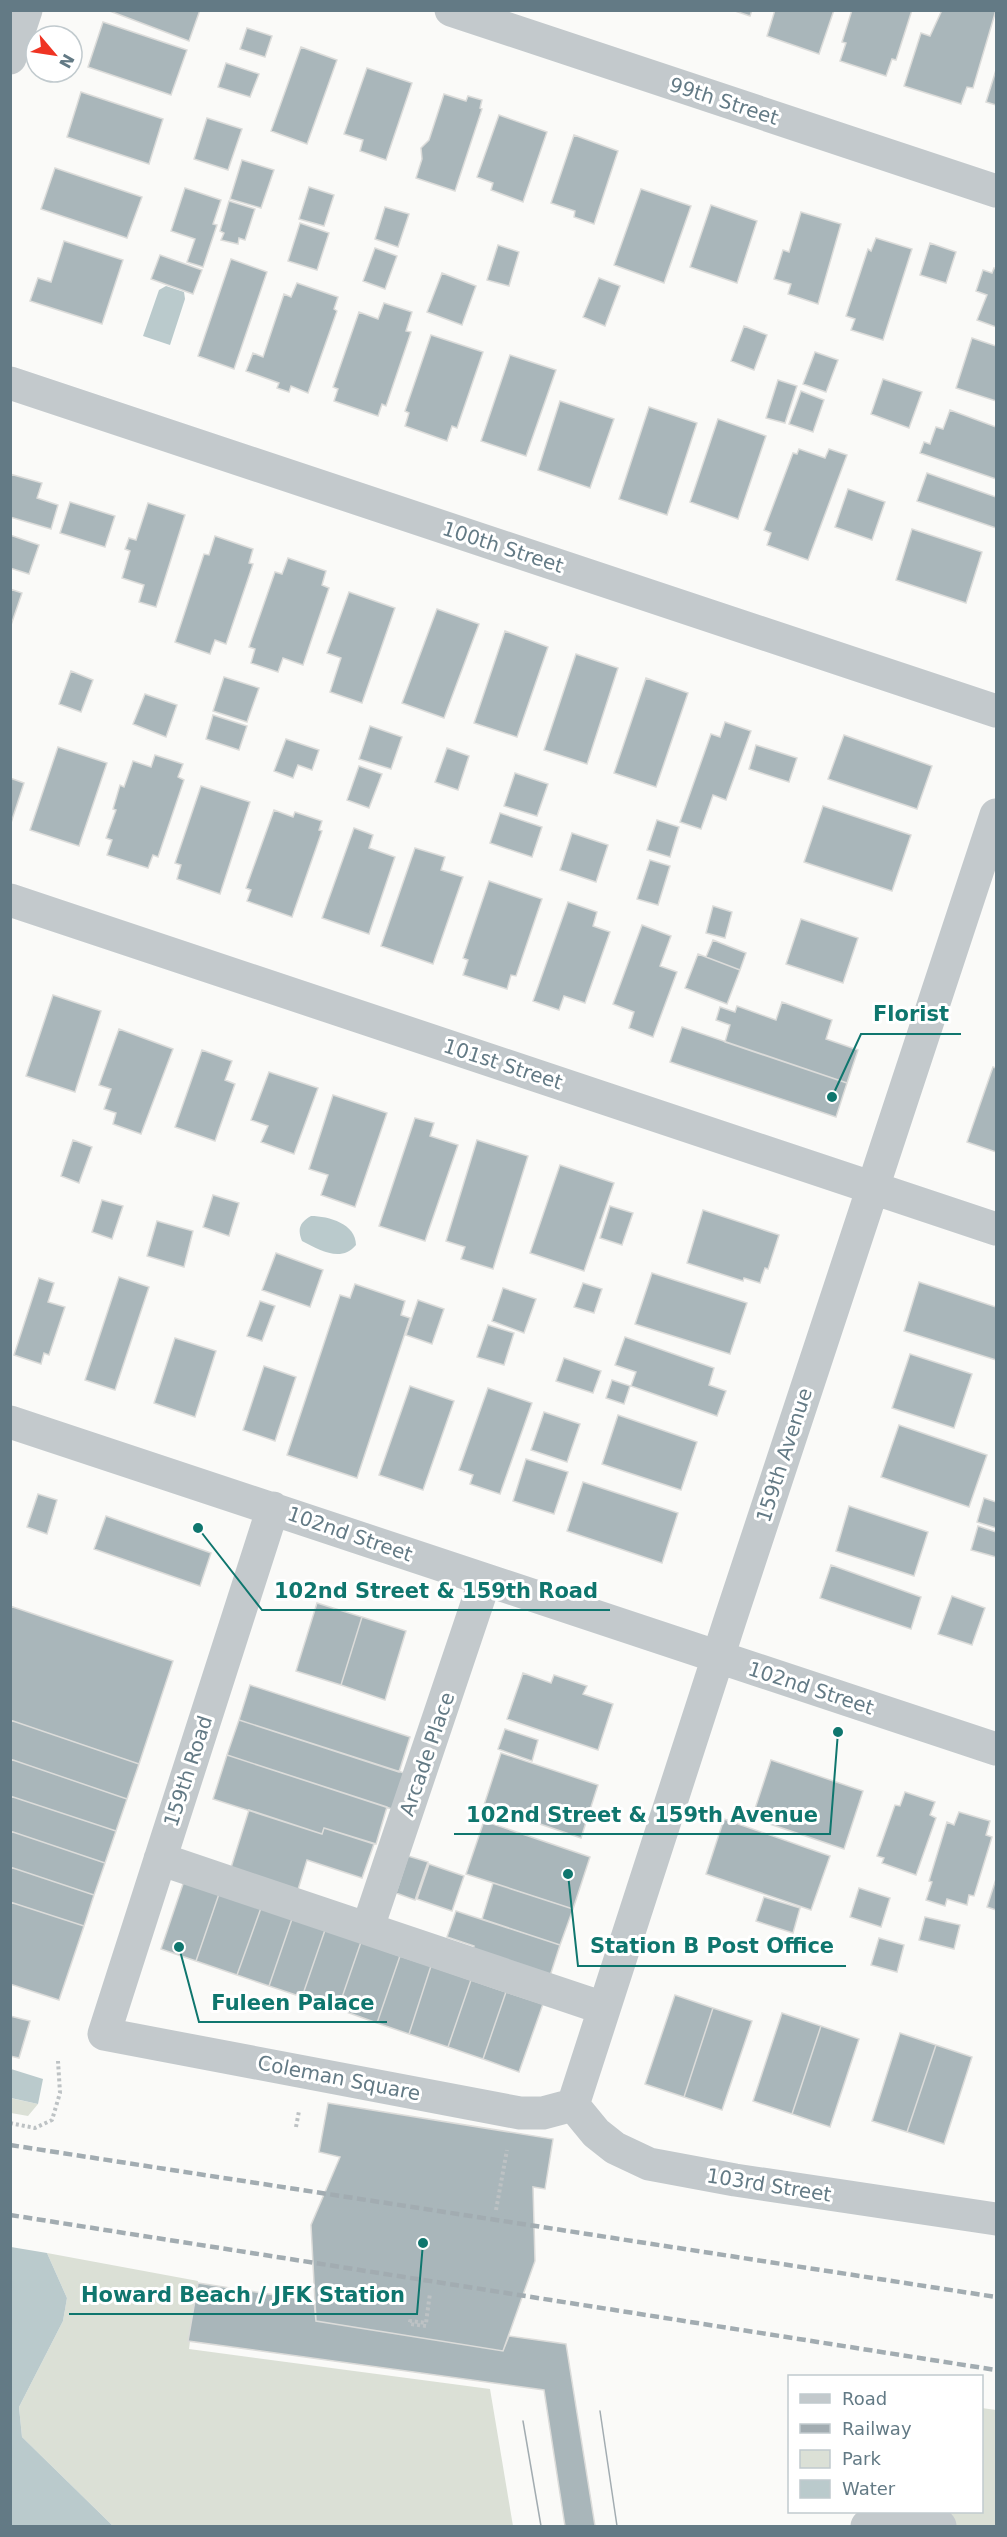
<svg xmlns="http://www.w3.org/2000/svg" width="1007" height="2537" font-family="'DejaVu Sans',sans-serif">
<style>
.green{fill:#dbe0d6}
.water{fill:#bacacc}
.building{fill:#a9b6ba;stroke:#dcdcda;stroke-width:1.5}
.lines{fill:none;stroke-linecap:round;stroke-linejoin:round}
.path{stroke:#bdc2c4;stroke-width:4;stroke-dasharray:3 3;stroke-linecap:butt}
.minor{stroke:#c3c9cc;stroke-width:33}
.tram{stroke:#a2acb1;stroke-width:1.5}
.rail{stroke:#a2acb1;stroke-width:4.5;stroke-dasharray:9 4.5;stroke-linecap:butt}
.labels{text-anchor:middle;stroke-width:6;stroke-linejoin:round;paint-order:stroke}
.street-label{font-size:20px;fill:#637a85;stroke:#fff}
.leader{fill:none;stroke:#0f766e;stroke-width:2}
.callout-dot{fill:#0f766e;stroke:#fff;stroke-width:2}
.callout-label{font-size:21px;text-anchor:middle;font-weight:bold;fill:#0f766e;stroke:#fff;stroke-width:6;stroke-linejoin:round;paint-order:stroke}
</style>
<rect width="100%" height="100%" fill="#fafaf8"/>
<path class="green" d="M 10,2098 L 38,2104 L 28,2116 L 11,2113 Z
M 47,2253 L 198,2281 L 189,2349 L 490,2389 L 513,2526 L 113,2526 L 22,2437 L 19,2407 L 63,2321 L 67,2298 Z
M 982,2408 L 996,2410 L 996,2526 L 890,2526 L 888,2512 L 982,2512 Z"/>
<path class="water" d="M 166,286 L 184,292 L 185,299 L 170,345 L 143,336 L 159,290 Z
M 311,1216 C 329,1216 356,1224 356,1245 C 341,1263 320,1250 302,1241 C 297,1229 300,1222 311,1216 Z
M 11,2069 L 43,2079 L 38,2104 L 11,2098 Z
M 11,2247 L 47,2253 L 67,2298 L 63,2321 L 19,2407 L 22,2437 L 113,2526 L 11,2526 Z"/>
<path class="building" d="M 107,10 L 200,10 L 189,41 Z
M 732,10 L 752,10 L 750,16 Z
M 775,10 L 834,10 L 819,54 L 767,36 Z
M 852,10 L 912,10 L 896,60 L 892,59 L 886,76 L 840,61 L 846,43 L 842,42 Z
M 942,10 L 996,10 L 973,88 L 967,87 L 961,104 L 904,86 L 921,33 L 930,36 Z
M 103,22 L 187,50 L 171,95 L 88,67 Z
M 247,28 L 272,36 L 265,57 L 240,49 Z
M 301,47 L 337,60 L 307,144 L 271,131 Z
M 226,63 L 259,74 L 250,97 L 218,87 Z
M 367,68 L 412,83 L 386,160 L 360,151 L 363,140 L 344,134 Z
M 996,70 L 996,105 L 986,102 Z
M 81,92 L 163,119 L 149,164 L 67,137 Z
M 444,94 L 466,101 L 468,96 L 482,100 L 480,108 L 482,109 L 455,191 L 416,178 L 422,159 L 421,148 L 429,140 Z
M 499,115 L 547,132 L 523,202 L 491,190 L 493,183 L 477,177 Z
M 207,118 L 242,129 L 228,170 L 194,159 Z
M 574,135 L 618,151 L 594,224 L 574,217 L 575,211 L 551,203 Z
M 242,160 L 274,170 L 261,208 L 230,199 Z
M 55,168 L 142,197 L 127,238 L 41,209 Z
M 309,187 L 334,195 L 324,226 L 299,219 Z
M 185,188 L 221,200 L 213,224 L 217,225 L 203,267 L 187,262 L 195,239 L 171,231 Z
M 641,189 L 691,206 L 664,283 L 614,265 Z
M 229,201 L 255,209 L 245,240 L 239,238 L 238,244 L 221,240 L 224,233 L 220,231 Z
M 711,205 L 757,221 L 737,283 L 690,267 Z
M 385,207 L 409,214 L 398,247 L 375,239 Z
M 801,212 L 841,224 L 818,304 L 788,294 L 791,284 L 774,279 L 783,250 L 789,252 Z
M 300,223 L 329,233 L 317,270 L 288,261 Z
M 876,238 L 912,249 L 883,340 L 851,330 L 855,319 L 846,316 L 868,249 L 871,251 Z
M 64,241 L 123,260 L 102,324 L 30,301 L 38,278 L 51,282 Z
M 930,243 L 956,252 L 946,283 L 920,275 Z
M 498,245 L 519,252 L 509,286 L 487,280 Z
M 375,248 L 397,256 L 385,289 L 363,281 Z
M 160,255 L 202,270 L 193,294 L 151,279 Z
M 231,259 L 267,272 L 234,369 L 198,356 Z
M 994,268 L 996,269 L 996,327 L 977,320 L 987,295 L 976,291 L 983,270 L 992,273 Z
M 442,273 L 476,286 L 462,325 L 427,312 Z
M 599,278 L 620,286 L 605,326 L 583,317 Z
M 297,283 L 338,297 L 334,309 L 337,311 L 308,393 L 291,386 L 289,392 L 277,388 L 279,383 L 246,371 L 253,353 L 263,357 L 284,294 L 291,297 Z
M 384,303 L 412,312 L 406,331 L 411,332 L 386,406 L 382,404 L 378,416 L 334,401 L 338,389 L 333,387 L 359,312 L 378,319 Z
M 744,326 L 767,335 L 754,370 L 731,361 Z
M 431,335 L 483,352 L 457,428 L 452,426 L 447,441 L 405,426 L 409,413 L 405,411 Z
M 972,338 L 996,346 L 996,401 L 956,388 Z
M 815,352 L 838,360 L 826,392 L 803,384 Z
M 510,355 L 556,370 L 526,456 L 481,441 Z
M 883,379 L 922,392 L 909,428 L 871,414 Z
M 778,380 L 797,386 L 785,423 L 766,418 Z
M 801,391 L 824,400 L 813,432 L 789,424 Z
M 560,401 L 614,419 L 590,488 L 538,470 Z
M 649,407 L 697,423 L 667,515 L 619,499 Z
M 950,410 L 996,427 L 996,479 L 920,453 L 924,442 L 930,444 L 936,427 L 943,429 Z
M 718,419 L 766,436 L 738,519 L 690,502 Z
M 799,449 L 825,458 L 829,449 L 847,455 L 808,560 L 767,545 L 771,533 L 764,530 L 793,453 L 797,454 Z
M 927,473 L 996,497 L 996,528 L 917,501 Z
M 10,474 L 42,483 L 37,498 L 58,505 L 51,529 L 10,517 Z
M 848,489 L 885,502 L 872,540 L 835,527 Z
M 70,502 L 115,516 L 105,547 L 60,533 Z
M 148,503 L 185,515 L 156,607 L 139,602 L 144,585 L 122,578 L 130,551 L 125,549 L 129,538 L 136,540 Z
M 912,529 L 982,552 L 966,603 L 896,580 Z
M 10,535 L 39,545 L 29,574 L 10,568 Z
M 215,536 L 253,549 L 249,563 L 253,564 L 226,644 L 215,640 L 210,654 L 175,642 L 204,554 L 209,555 Z
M 288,558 L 326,571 L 322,585 L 329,588 L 303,665 L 283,658 L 278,672 L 251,663 L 255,649 L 249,647 L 275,572 L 282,574 Z
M 10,589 L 22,593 L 10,628 Z
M 349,592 L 395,608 L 362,703 L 330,692 L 341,658 L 327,653 Z
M 437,609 L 479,624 L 444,718 L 402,703 Z
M 505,631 L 548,647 L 517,737 L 474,723 Z
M 576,654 L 618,668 L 587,764 L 544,750 Z
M 71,671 L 93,680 L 81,712 L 59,704 Z
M 224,677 L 259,688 L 247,722 L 213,711 Z
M 646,678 L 688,693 L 656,787 L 614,773 Z
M 145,694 L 177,705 L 166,737 L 133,724 Z
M 213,715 L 247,726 L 239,750 L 206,739 Z
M 725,722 L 751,731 L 726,800 L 713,795 L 701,829 L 680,822 L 711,734 L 720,737 Z
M 370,726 L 402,737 L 391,769 L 359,759 Z
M 844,735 L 932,766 L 917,809 L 828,779 Z
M 286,739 L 319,750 L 312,770 L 298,765 L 293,778 L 274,771 Z
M 756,745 L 797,758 L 789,782 L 749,769 Z
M 58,747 L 107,763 L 79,846 L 30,830 Z
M 447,748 L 469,756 L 458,790 L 435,782 Z
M 155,755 L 183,764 L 178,777 L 184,780 L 158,857 L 153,855 L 148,868 L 107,855 L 112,840 L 106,838 L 116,810 L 113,809 L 120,785 L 124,787 L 133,761 L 151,767 Z
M 359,766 L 382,774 L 369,808 L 347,800 Z
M 515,773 L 548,784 L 537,816 L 504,806 Z
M 10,778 L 24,783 L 10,826 Z
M 201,786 L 250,802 L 220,894 L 177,879 L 181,865 L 175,863 Z
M 823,806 L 911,835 L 892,891 L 804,862 Z
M 274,810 L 293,817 L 295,812 L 322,821 L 319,830 L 322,831 L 292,917 L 247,901 L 251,890 L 246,888 Z
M 500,813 L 542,827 L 532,857 L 490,843 Z
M 657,820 L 679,827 L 670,857 L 647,850 Z
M 354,828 L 373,835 L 369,848 L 395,857 L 369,934 L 322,918 Z
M 572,833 L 608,845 L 596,882 L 560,870 Z
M 415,848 L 445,857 L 441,870 L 463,877 L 433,964 L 381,946 Z
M 650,860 L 670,866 L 658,905 L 637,899 Z
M 489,881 L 542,899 L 516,976 L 511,975 L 507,989 L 463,975 L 468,960 L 463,958 Z
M 568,902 L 597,912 L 593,926 L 610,932 L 585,1003 L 564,996 L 559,1010 L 533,1001 Z
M 713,906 L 732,912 L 725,938 L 706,933 Z
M 801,919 L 858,938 L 843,983 L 786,964 Z
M 642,925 L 671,936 L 660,966 L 677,972 L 653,1037 L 629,1028 L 634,1012 L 613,1004 Z
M 713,940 L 746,953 L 740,970 L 706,957 Z
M 698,954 L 740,970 L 727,1004 L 685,988 Z
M 53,995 L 101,1011 L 75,1092 L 26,1076 Z
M 782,1002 L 832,1020 L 826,1039 L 858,1050 L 847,1083 L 725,1042 L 730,1025 L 716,1020 L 720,1007 L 735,1012 L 737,1006 L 776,1020 Z
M 682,1027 L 847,1083 L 836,1117 L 670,1062 Z
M 119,1029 L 173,1049 L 141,1134 L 113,1124 L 116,1113 L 104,1109 L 111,1089 L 99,1085 Z
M 202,1050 L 232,1061 L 225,1080 L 235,1084 L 215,1141 L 175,1127 Z
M 993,1067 L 996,1068 L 996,1152 L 967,1142 Z
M 269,1072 L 318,1088 L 294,1154 L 261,1142 L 268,1126 L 251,1120 Z
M 333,1095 L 387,1113 L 355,1207 L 321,1195 L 328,1175 L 309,1169 Z
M 415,1118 L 434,1123 L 430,1136 L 458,1145 L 425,1241 L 379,1226 Z
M 73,1140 L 92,1147 L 79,1183 L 61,1176 Z
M 477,1140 L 528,1156 L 493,1269 L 461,1259 L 465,1247 L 446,1241 Z
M 560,1165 L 614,1183 L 584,1271 L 530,1253 Z
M 213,1195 L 239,1203 L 229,1236 L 203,1227 Z
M 102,1200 L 123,1206 L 112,1239 L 92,1232 Z
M 610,1206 L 633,1213 L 622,1245 L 600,1238 Z
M 703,1210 L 779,1235 L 768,1269 L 765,1268 L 760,1283 L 744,1278 L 743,1281 L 687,1263 Z
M 157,1221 L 193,1231 L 184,1267 L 147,1256 Z
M 276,1253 L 323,1270 L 310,1307 L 262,1290 Z
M 652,1273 L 747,1303 L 730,1354 L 635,1324 Z
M 119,1277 L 149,1287 L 115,1390 L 85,1380 Z
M 39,1278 L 54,1283 L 48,1302 L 65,1307 L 49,1355 L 44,1353 L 41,1364 L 14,1355 Z
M 919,1282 L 996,1307 L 996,1360 L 904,1331 Z
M 583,1283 L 602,1289 L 594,1313 L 574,1307 Z
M 355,1284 L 405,1301 L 401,1315 L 410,1318 L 357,1478 L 287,1455 L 340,1295 L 350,1298 Z
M 503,1288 L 536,1299 L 524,1333 L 492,1321 Z
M 418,1300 L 444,1309 L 432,1344 L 406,1335 Z
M 260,1301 L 275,1306 L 262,1341 L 247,1336 Z
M 488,1325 L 514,1333 L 504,1365 L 477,1357 Z
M 625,1337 L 714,1368 L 709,1385 L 726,1391 L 717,1416 L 631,1386 L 636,1372 L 615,1365 Z
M 175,1338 L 216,1351 L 195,1417 L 154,1403 Z
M 910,1354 L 972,1374 L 954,1428 L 892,1408 Z
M 564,1358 L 601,1371 L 593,1393 L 556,1381 Z
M 264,1366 L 296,1377 L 275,1441 L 243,1430 Z
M 612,1380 L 630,1386 L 624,1404 L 606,1398 Z
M 410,1386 L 454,1401 L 423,1490 L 379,1475 Z
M 488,1388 L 532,1403 L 500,1494 L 470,1484 L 473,1475 L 459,1470 Z
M 544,1412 L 580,1424 L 567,1462 L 531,1450 Z
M 618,1415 L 697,1442 L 681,1490 L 602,1464 Z
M 899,1425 L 987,1455 L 969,1507 L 881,1477 Z
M 526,1459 L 568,1472 L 554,1514 L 513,1501 Z
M 583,1482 L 678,1513 L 662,1563 L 567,1531 Z
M 38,1494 L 57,1500 L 47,1534 L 27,1527 Z
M 984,1498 L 996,1502 L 996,1528 L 977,1522 Z
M 849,1506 L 928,1532 L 914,1576 L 836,1551 Z
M 106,1516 L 211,1553 L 200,1586 L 94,1549 Z
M 978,1526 L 996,1532 L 996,1557 L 971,1550 Z
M 831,1565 L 921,1597 L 911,1629 L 820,1598 Z
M 952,1596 L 985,1608 L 972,1645 L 938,1634 Z
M 317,1603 L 362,1617 L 341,1685 L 296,1671 Z
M 10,1606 L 173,1661 L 139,1764 L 10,1720 Z
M 362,1617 L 406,1631 L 385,1700 L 341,1685 Z
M 523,1673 L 551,1683 L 554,1675 L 587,1686 L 583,1694 L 613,1704 L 598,1750 L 507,1719 Z
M 250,1685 L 410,1737 L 399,1772 L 239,1720 Z
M 10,1720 L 139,1764 L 127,1799 L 10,1759 Z
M 239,1720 L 404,1773 L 392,1809 L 227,1755 Z
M 505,1729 L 538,1740 L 532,1761 L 498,1749 Z
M 501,1753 L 598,1785 L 581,1838 L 484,1805 Z
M 227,1755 L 387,1807 L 376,1844 L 324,1828 L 322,1834 L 213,1799 Z
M 10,1759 L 127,1799 L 116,1831 L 10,1796 Z
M 771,1760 L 863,1791 L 844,1849 L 752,1818 Z
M 905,1792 L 935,1802 L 930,1815 L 936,1818 L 916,1875 L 882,1863 L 884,1858 L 877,1856 L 895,1805 L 900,1806 Z
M 10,1796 L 116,1831 L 105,1863 L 10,1831 Z
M 249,1810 L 322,1834 L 324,1828 L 374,1844 L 362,1878 L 307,1860 L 296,1896 L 229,1874 Z
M 959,1812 L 990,1821 L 986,1835 L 992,1837 L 974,1896 L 969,1895 L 967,1905 L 947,1899 L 945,1906 L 926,1900 L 932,1882 L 929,1881 L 947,1822 L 954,1825 Z
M 724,1819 L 830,1856 L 811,1910 L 706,1874 Z
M 484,1821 L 590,1857 L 573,1909 L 466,1874 Z
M 10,1831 L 105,1863 L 94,1895 L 10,1867 Z
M 408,1856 L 428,1862 L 415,1900 L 396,1893 Z
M 429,1864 L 464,1876 L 452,1911 L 417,1899 Z
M 10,1867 L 94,1895 L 84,1926 L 10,1902 Z
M 996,1879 L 996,1910 L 987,1907 Z
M 184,1881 L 219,1894 L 196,1961 L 161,1949 Z
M 493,1883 L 573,1909 L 560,1945 L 482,1919 Z
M 859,1888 L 890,1898 L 881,1927 L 850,1917 Z
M 219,1894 L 261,1908 L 237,1975 L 196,1961 Z
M 764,1897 L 800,1908 L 793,1933 L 756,1921 Z
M 10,1902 L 84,1926 L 59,2000 L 10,1984 Z
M 261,1908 L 292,1919 L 269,1986 L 237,1975 Z
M 456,1911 L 560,1945 L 549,1979 L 472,1954 L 474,1946 L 447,1937 Z
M 925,1917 L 960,1925 L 954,1949 L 919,1940 Z
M 292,1919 L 325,1930 L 302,1997 L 269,1986 Z
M 325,1930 L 361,1942 L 338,2009 L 302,1997 Z
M 879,1938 L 904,1945 L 897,1972 L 871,1965 Z
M 361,1942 L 400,1956 L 377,2023 L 338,2009 Z
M 400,1956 L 431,1966 L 409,2034 L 377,2023 Z
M 431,1966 L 471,1980 L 448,2047 L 409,2034 Z
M 471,1980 L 506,1992 L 483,2059 L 448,2047 Z
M 506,1992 L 543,2004 L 519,2072 L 483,2059 Z
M 675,1995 L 713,2008 L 684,2097 L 645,2084 Z
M 713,2008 L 752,2021 L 722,2110 L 684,2097 Z
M 782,2013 L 821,2026 L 792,2114 L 753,2101 Z
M 10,2016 L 30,2021 L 19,2058 L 10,2056 Z
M 821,2026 L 859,2039 L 830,2127 L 792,2114 Z
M 900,2033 L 936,2045 L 907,2132 L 872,2121 Z
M 936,2045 L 972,2057 L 944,2144 L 907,2132 Z
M 328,2103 L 553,2139 L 545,2189 L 533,2187 L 535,2261 L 503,2351 L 316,2321 L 311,2225 L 340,2157 L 319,2152 Z
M 198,2283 L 314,2301 L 316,2321 L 503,2351 L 509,2336 L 566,2344 L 595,2526 L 565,2526 L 544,2390 L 188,2341 Z"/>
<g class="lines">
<path class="path" d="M 10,2123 L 35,2128 L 52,2120 L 60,2093 L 58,2061
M 296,2127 L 299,2111
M 496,2210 L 507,2150
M 426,2326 L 410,2324 L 410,2321 L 426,2323 L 430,2293"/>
<path class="minor" d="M 451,10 L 996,191
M 10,58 L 26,10
M 10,383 L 996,711
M 996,815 L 730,1620 L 573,2105 L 596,2133 L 615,2148 L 649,2164 L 735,2180 L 996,2219
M 10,900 L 996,1229
M 10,1422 L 996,1749
M 273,1508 L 104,2034 L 520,2113 L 543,2113 L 573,2105
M 160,1859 L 603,2008
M 368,1927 L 485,1580
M 867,2526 L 901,2521 L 940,2526"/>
<path class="tram" d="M 600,2411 L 617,2526
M 523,2421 L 541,2526"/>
<path class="rail" d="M 10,2145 L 996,2297
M 10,2215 L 996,2370"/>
</g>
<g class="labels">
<g class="street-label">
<text transform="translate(724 101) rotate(18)" y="7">99th Street</text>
<text transform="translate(503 547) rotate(18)" y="7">100th Street</text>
<text transform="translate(503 1064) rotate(18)" y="7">101st Street</text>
<text transform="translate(784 1455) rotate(-72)" y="7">159th Avenue</text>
<text transform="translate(350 1534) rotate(19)" y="7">102nd Street</text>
<text transform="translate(811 1688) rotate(18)" y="7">102nd Street</text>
<text transform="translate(427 1754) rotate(-71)" y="7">Arcade Place</text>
<text transform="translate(188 1771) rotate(-72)" y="7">159th Road</text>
<text transform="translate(339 2078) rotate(11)" y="7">Coleman Square</text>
<text transform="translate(769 2185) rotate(9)" y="7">103rd Street</text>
</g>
</g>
<path class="leader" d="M832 1097L861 1034H961M198 1528L262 1610H610M838 1732L830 1834H454M568 1874L578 1966H846M179 1947L199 2022H387M423 2243L417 2314H69"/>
<g class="callout-dot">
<circle cx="832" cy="1097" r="6"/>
<circle cx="198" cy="1528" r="6"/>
<circle cx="838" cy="1732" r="6"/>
<circle cx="568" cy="1874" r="6"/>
<circle cx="179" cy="1947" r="6"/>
<circle cx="423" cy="2243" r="6"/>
</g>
<g class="callout-label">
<text x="911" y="1021">Florist</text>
<text x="436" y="1598">102nd Street &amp; 159th Road</text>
<text x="642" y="1822">102nd Street &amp; 159th Avenue</text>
<text x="712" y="1953">Station B Post Office</text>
<text x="293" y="2010">Fuleen Palace</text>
<text x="243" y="2302">Howard Beach / JFK Station</text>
</g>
<rect width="1007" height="2537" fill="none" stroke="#637a85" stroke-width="24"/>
<rect x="788" y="2375" width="195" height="138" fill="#ffffff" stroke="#c1cace" stroke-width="1.5"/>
<rect x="800" y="2394" width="30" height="9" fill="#c3c9cc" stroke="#c1cace" stroke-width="1.5"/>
<text x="842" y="2405" font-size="18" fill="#637a85">Road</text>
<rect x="800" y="2424" width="30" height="9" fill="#a2acb1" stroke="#c1cace" stroke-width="1.5"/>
<text x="842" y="2435" font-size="18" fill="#637a85">Railway</text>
<rect x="800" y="2450" width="30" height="18" fill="#dbe0d6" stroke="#c1cace" stroke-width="1.5"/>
<text x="842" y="2465" font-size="18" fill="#637a85">Park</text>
<rect x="800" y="2480" width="30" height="18" fill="#bacacc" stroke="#c1cace" stroke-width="1.5"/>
<text x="842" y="2495" font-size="18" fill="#637a85">Water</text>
<g transform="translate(54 54) rotate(119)"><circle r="28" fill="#ffffff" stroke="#c1cace" stroke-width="1.5"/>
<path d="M0-4.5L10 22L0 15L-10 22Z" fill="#ef3423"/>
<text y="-9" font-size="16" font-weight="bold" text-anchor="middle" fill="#637a85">N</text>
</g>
</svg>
